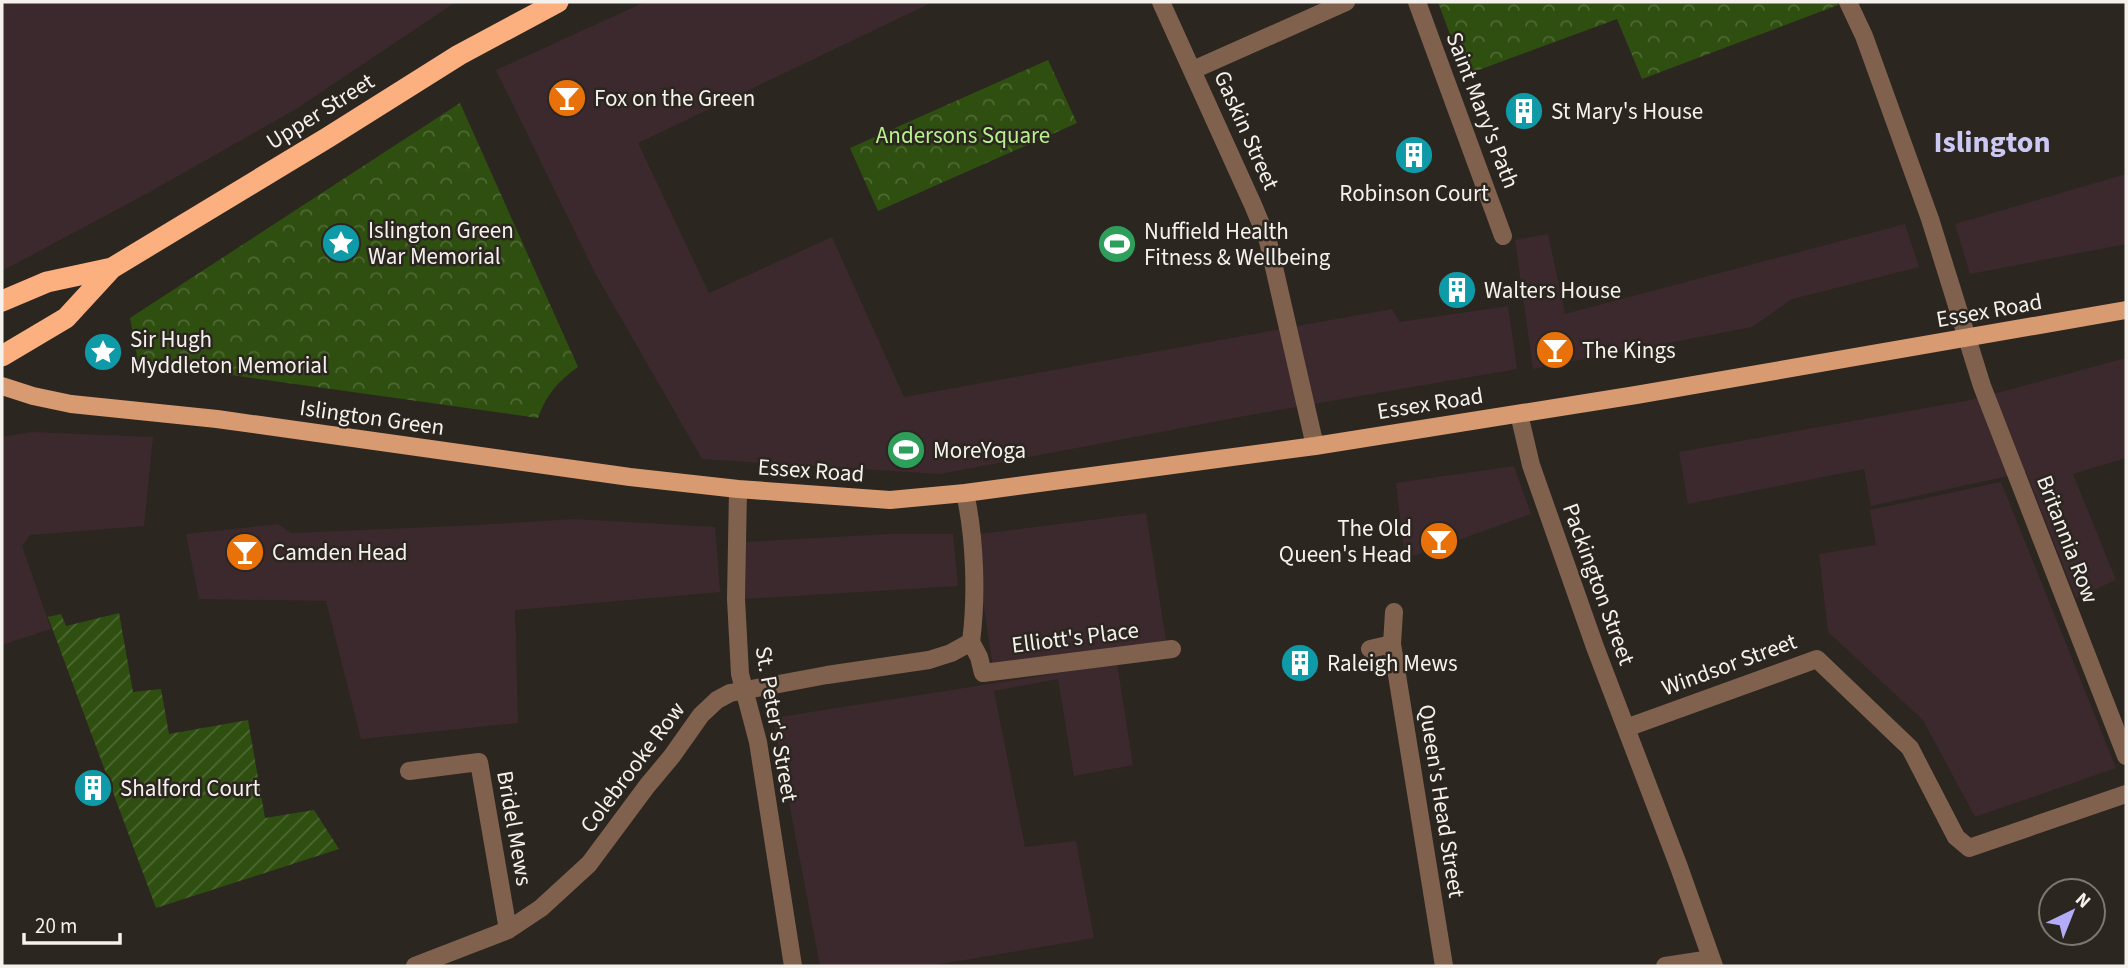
<svg xmlns="http://www.w3.org/2000/svg" width="2128" height="968" font-family="'Source Sans 3',sans-serif">
<style>
.commercial{fill:#3c292d}
.park{fill:url(#park-crowns)}
.garden{fill:url(#garden-furrows)}
.lines{fill:none;stroke-linecap:round;stroke-linejoin:round}
.minor{stroke:#80614e;stroke-width:18}
.major{stroke:#d89a71;stroke-width:18}
.highway{stroke:#fcb07f;stroke-width:21}
.labels{text-anchor:middle;stroke-width:5;stroke-linejoin:round;paint-order:stroke}
.poi-label{font-size:23px;fill:#f5f1ed;stroke:#2c2620;text-anchor:start}
.street-label{font-size:23px;fill:#f5f1ed;stroke:#2c2620}
.park-label{font-size:23px;fill:#b8f08e;stroke:#2c2620}
.district-label{font-size:30px;font-weight:bold;fill:#cbc9f4;stroke:#2c2620}
</style>
<defs>
<pattern id="park-crowns" width="20" height="18" patternUnits="userSpaceOnUse" patternTransform="scale(1.75)"><rect width="20" height="18" fill="#2f4f10"/><path d="M2 6a3 3 0 1 1 6 0M12 15a3 3 0 1 1 6 0" fill="none" stroke="#4e6933"/></pattern>
<pattern id="garden-furrows" width="10" height="10" patternUnits="userSpaceOnUse" patternTransform="scale(1.75)"><rect width="10" height="10" fill="#2f4f10"/><path d="M-1 1l2-2M0 10L10 0M9 11l2-2" fill="none" stroke="#4e6933"/></pattern>
</defs>
<rect width="100%" height="100%" fill="#2c2620"/>
<path class="commercial" d="M 2,2 L 456,2 L 296,109 L 148,193 L 2,271 Z
M 645,2 L 933,2 L 638,143 L 709,293 L 832,237 L 904,397 L 1392,309 L 1400,322 L 1508,306 L 1517,369 L 1250,415 L 940,474 L 702,459 L 595,273 L 496,70 Z
M 2126,174 L 2126,244 L 1970,274 L 1955,224 Z
M 1905,224 L 1919,267 L 1792,299 L 1752,327 L 1533,369 L 1515,240 L 1548,234 L 1565,314 Z
M 2126,358 L 2126,458 L 2073,474 L 2116,580 L 2076,598 L 2026,472 L 1871,506 L 1864,469 L 1688,504 L 1679,452 L 1971,400 Z
M 31,432 L 153,437 L 144,526 L 30,535 L 22,546 L 51,629 L 2,645 L 2,437 Z
M 1514,466 L 1531,514 L 1405,559 L 1396,483 Z
M 2001,482 L 2116,768 L 1975,817 L 1923,720 L 1828,632 L 1819,554 L 1876,545 L 1870,510 Z
M 1146,513 L 1166,641 L 993,667 L 981,589 L 980,534 Z
M 574,519 L 715,527 L 720,592 L 515,610 L 518,723 L 361,739 L 326,601 L 199,599 L 186,534 L 278,524 L 291,533 L 478,525 Z
M 889,534 L 953,534 L 958,586 L 745,599 L 746,542 Z
M 1117,664 L 1133,765 L 1074,776 L 1058,679 L 994,691 L 1025,847 L 1076,841 L 1094,938 L 929,966 L 820,966 L 773,718 Z"/>
<path class="park" d="M 1438,2 L 1836,2 L 1838,5 L 1642,79 L 1617,19 L 1465,75 Z
M 1048,60 L 1077,123 L 878,211 L 850,148 Z
M 460,103 L 578,367 C 558,381 546,395 538,418 L 138,362 L 130,318 Z"/>
<path class="garden" d="M85 351a18 18 0 1 1 36 0a18 18 0 1 1-36 0Z
M 119,613 L 133,692 L 161,689 L 169,734 L 248,720 L 265,818 L 314,810 L 339,849 L 156,908 L 48,617 L 61,614 L 66,626 Z"/>
<g class="lines">
<path class="minor" d="M 1161,2 L 1253,205 L 1268,241 L 1315,446
M 1417,2 L 1503,236
M 1848,2 L 1864,36 L 1930,219 L 1982,386 L 2126,756
M 1193,70 L 1346,2
M 1519,414 L 1531,465 L 1595,647 L 1679,867 L 1714,966
M 738,489 L 736,599 L 740,674 L 758,742 L 793,966
M 1394,612 L 1392,644 L 1444,966
M 971,642 L 979,657 L 983,673 L 1172,649
M 1370,649 L 1392,644
M 1626,728 L 1817,659 L 1910,748 L 1956,837 L 1969,848 L 2126,794
M 409,771 L 479,762 L 508,930
M 415,966 L 508,930 L 541,908 L 589,864 L 647,786 L 672,756 L 701,715 L 717,700 L 730,693 L 827,675 L 929,660 L 951,653 L 971,642 C 977,596 975,538 965,493
M 1665,966 L 1711,959"/>
<path class="major" d="M 2,386 L 33,396 L 71,404 L 217,419 L 630,477 L 738,489 L 890,500 L 965,493 L 1315,446 L 1636,395 L 2126,310"/>
<path class="highway" d="M 2,301 L 47,282 L 112,268
M 2,356 L 66,318 L 112,268 L 327,138 L 459,55 L 558,2"/>
</g>
<defs>
<g id="bar-disc" transform="scale(2.0125)"><circle r="9.5" fill="#e8710a" stroke="#2c2620"/><path d="M-6-5H6L.8 .8V4.5H3.5V6h-7V4.5H-.8V.8Z" fill="#fff"/></g>
<g id="building-disc" transform="scale(2.0125)"><circle r="9.5" fill="#0f9aa8" stroke="#2c2620"/><path d="M-4-6H4V6H1V3H-1V6H-4ZM-2.5-4.3h1.7v1.8h-1.7ZM.8-4.3h1.7v1.8H.8ZM-2.5-1h1.7V.8h-1.7ZM.8-1h1.7V.8H.8Z" fill="#fff"/></g>
<g id="sight-disc" transform="scale(2.0125)"><circle r="9.5" fill="#0f9aa8" stroke="#2c2620"/><path d="M0-6L1.8-2.2L6-1.7L2.9 1.2L3.7 5.4L0 3.3L-3.7 5.4L-2.9 1.2L-6-1.7L-1.8-2.2Z" fill="#fff"/></g>
<g id="stadium-disc" transform="scale(2.0125)"><circle r="9.5" fill="#2e9e5b" stroke="#2c2620"/><path d="M0-5a6.5 5 0 1 0 0 10a6.5 5 0 1 0 0-10ZM-3.5-1.8h7v3.6h-7Z" fill="#fff"/></g>
</defs>
<g fill-rule="evenodd">
<use href="#bar-disc" x="567" y="98"/>
<use href="#building-disc" x="1524" y="111"/>
<use href="#building-disc" x="1414" y="155"/>
<use href="#sight-disc" x="341" y="243"/>
<use href="#stadium-disc" x="1117" y="244"/>
<use href="#building-disc" x="1457" y="290"/>
<use href="#bar-disc" x="1555" y="350"/>
<use href="#sight-disc" x="103" y="352"/>
<use href="#stadium-disc" x="906" y="450"/>
<use href="#bar-disc" x="1439" y="541"/>
<use href="#bar-disc" x="245" y="552"/>
<use href="#building-disc" x="1300" y="663"/>
<use href="#building-disc" x="93" y="788"/>
</g>
<g class="labels">
<g class="poi-label">
<text x="594" y="106">Fox on the Green</text>
<text x="1551" y="119">St Mary's House</text>
<text x="1414" y="201" text-anchor="middle">Robinson Court</text>
<text x="368" y="238">Islington Green<tspan x="368" dy="26">War Memorial</tspan></text>
<text x="1144" y="239">Nuffield Health<tspan x="1144" dy="26">Fitness &amp; Wellbeing</tspan></text>
<text x="1484" y="298">Walters House</text>
<text x="130" y="347">Sir Hugh<tspan x="130" dy="26">Myddleton Memorial</tspan></text>
<text x="1582" y="358">The Kings</text>
<text x="933" y="458">MoreYoga</text>
<text x="1412" y="536" text-anchor="end">The Old<tspan x="1412" dy="26">Queen's Head</tspan></text>
<text x="272" y="560">Camden Head</text>
<text x="1327" y="671">Raleigh Mews</text>
<text x="120" y="796">Shalford Court</text>
</g>
<g class="street-label">
<text transform="translate(1483 110) rotate(69)" y="8">Saint Mary's Path</text>
<text transform="translate(320 111) rotate(-32)" y="8">Upper Street</text>
<text transform="translate(1247 130) rotate(66)" y="8">Gaskin Street</text>
<text transform="translate(1989 310) rotate(-10)" y="8">Essex Road</text>
<text transform="translate(1430 403) rotate(-9)" y="8">Essex Road</text>
<text transform="translate(372 417) rotate(8)" y="8">Islington Green</text>
<text transform="translate(811 470) rotate(4)" y="8">Essex Road</text>
<text transform="translate(2068 539) rotate(69)" y="8">Britannia Row</text>
<text transform="translate(1599 584) rotate(70)" y="8">Packington Street</text>
<text transform="translate(1075 637) rotate(-7)" y="8">Elliott's Place</text>
<text transform="translate(1729 664) rotate(-20)" y="8">Windsor Street</text>
<text transform="translate(777 724) rotate(80)" y="8">St. Peter's Street</text>
<text transform="translate(632 767) rotate(-53)" y="8">Colebrooke Row</text>
<text transform="translate(1442 801) rotate(81)" y="8">Queen's Head Street</text>
<text transform="translate(515 828) rotate(80)" y="8">Bridel Mews</text>
</g>
<g class="park-label">
<text x="963" y="143">Andersons Square</text>
</g>
<g class="district-label">
<text x="1992" y="152">Islington</text>
</g>
</g>
<rect width="2128" height="968" fill="none" stroke="#f5f1ed" stroke-width="7"/>
<g transform="translate(2072 912) rotate(43)"><circle r="33" fill="#2c2620" stroke="#7c7772" stroke-width="2"/>
<path d="M0-5L12 26L0 18L-12 26Z" fill="#b4acf9"/>
<text y="-10" font-size="19" font-weight="bold" text-anchor="middle" fill="#f5f1ed">N</text>
</g>
<path d="M24 933v10h96v-10" fill="none" stroke="#f5f1ed" stroke-width="3.5"/>
<text x="35" y="933" font-size="21" fill="#f5f1ed" stroke="#2c2620" stroke-width="5" paint-order="stroke">20 m</text>
</svg>
